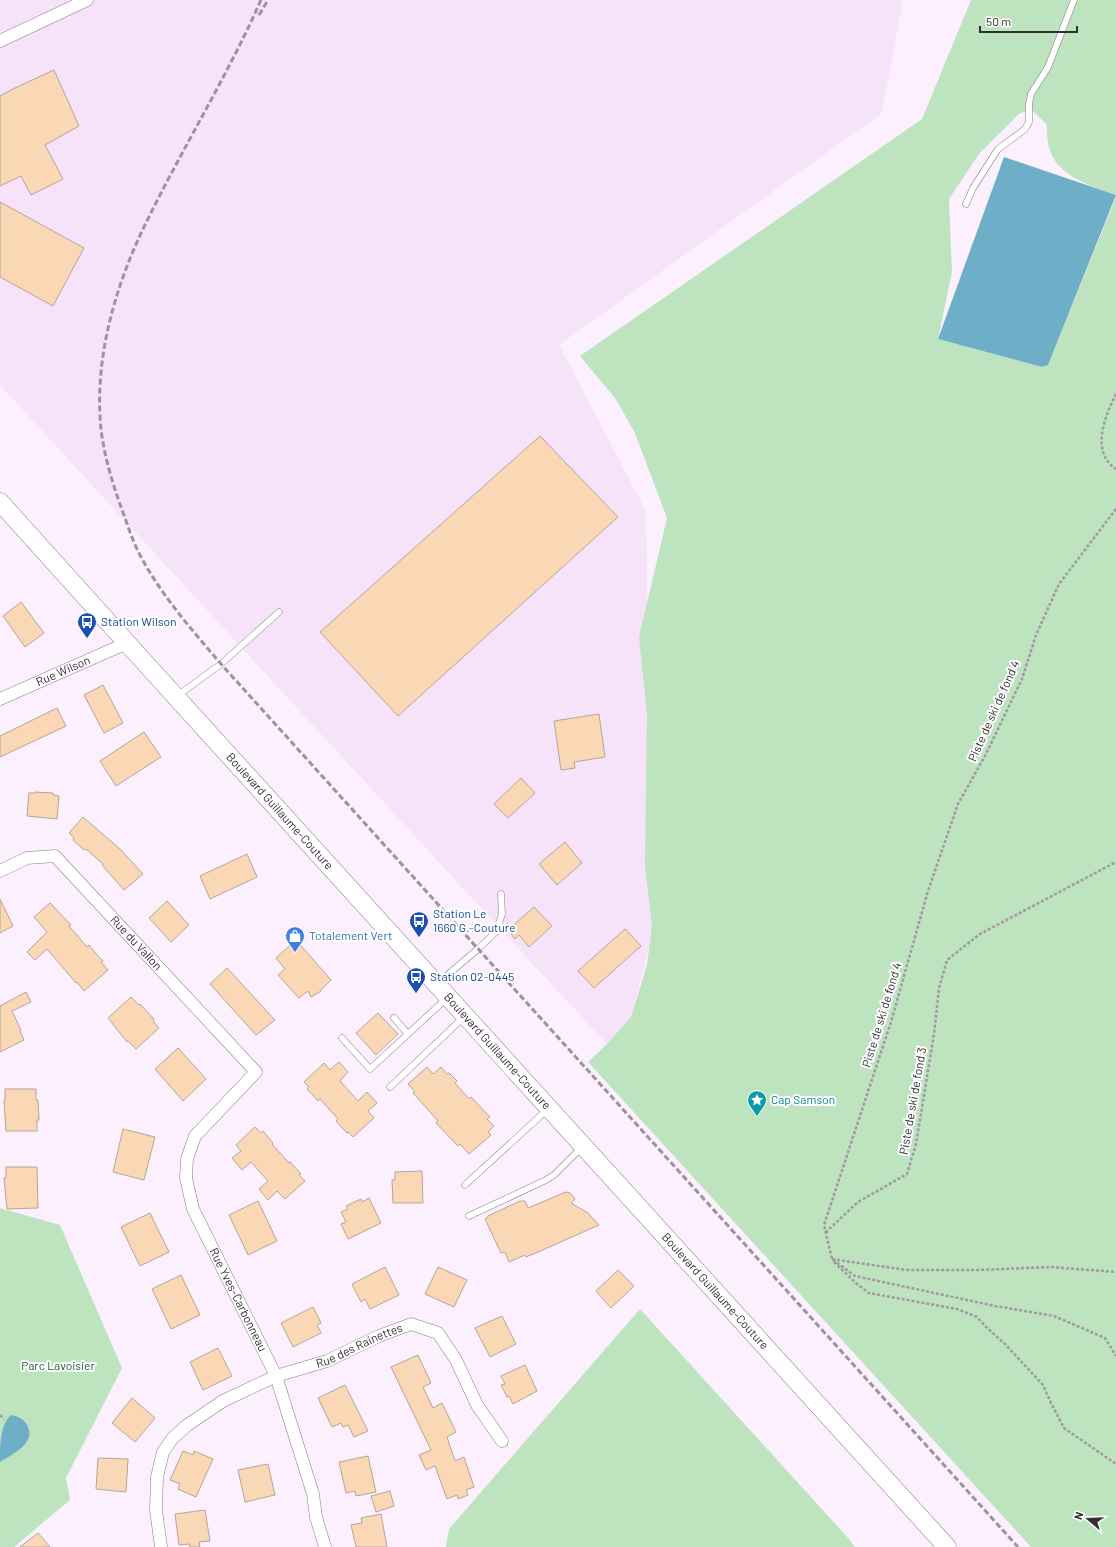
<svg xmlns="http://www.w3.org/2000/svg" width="1116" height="1547" font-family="Barlow,sans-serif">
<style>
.built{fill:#f6e2f9}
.green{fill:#bde3bf}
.water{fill:#6eaec6}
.building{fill:#fad7b5;stroke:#b5a596}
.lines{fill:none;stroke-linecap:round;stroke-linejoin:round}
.service-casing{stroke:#877989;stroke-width:7}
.minor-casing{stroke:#877989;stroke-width:13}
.primary-casing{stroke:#877989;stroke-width:19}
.path{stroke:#a198a3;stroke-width:2.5;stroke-dasharray:3 2;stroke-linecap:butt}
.service{stroke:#fff;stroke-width:6}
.minor{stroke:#fff;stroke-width:12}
.primary{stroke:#fff;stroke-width:18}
.rail{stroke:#9c939e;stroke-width:3;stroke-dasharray:6 3;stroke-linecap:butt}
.labels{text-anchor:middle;stroke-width:4;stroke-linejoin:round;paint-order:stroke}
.transit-label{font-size:12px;fill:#164399;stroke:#fff;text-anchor:start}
.street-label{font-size:12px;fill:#342e35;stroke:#fff}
.shop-label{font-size:12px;fill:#366cbe;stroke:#fff;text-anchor:start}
.culture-label{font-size:12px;fill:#0d838f;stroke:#fff;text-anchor:start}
.park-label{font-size:12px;fill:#185825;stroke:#fff}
</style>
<rect width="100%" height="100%" fill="#fcf0fe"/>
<path class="built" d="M 0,0 L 903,0 L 882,113 L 559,345 L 646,511 L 652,926 L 648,951 L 631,1017 L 607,1044 L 515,945 L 0,385 Z"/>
<path class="green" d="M 971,0 L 1116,0 L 1116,195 C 1091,186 1056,176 1049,147 C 1047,140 1047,132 1047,125 L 1031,109 L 1019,114 L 979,154 L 949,199 L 952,272 L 938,339 L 1042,367 L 1048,365 L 1116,197 L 1116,1547 L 1031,1547 L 588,1062 L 607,1044 L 631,1017 L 647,965 L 652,926 L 645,865 L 647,714 L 639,637 L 667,518 L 635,433 L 615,398 L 580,356 L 922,119 Z
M 0,1208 L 60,1225 L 122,1368 L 66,1478 L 70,1500 L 14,1547 L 0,1547 Z
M 640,1309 L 849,1539 L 855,1547 L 446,1547 L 449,1529 Z"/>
<path class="water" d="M 1004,157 L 1116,195 L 1048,365 L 1042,367 L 938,339 Z
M 11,1415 C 17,1416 24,1419 27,1425 C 37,1443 13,1454 0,1462 C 0,1445 0,1425 11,1415 Z"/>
<path class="building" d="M 54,70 L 79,126 L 45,145 L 63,179 L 31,195 L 21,176 L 0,186 L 0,96 L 15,88 Z
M 0,202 L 84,248 L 53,306 L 0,277 Z
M 540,436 L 618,517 L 398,716 L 320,632 Z
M 21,602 L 44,633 L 25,647 L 3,616 Z
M 103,685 L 123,723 L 104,733 L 84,695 Z
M 57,708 L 66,726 L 0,757 L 0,736 Z
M 599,714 L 605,757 L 574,762 L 575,768 L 561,770 L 554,721 Z
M 144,732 L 161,757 L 116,786 L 100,761 Z
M 521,778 L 535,793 L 508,818 L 494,804 Z
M 35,792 L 53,793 L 53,795 L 59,796 L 57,819 L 27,816 L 29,793 L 35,793 Z
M 83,817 L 120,849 L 143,874 L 124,890 L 102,865 L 103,864 L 86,849 L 84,850 L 73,840 L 74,838 L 69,833 Z
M 565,842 L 582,863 L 557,885 L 539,864 Z
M 247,854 L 257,877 L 210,899 L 200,876 Z
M 0,899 L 13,926 L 0,933 Z
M 167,901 L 189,925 L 171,942 L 149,918 Z
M 50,903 L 71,925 L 69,926 L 87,947 L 89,945 L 98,956 L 103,961 L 101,962 L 108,970 L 84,991 L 77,982 L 76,983 L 47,949 L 35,960 L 27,952 L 47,932 L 34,917 Z
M 534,907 L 552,926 L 529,947 L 519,935 L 515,939 L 508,930 Z
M 625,929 L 641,946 L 594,988 L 578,971 Z
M 296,940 L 331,980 L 321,990 L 321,991 L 311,997 L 308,991 L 299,998 L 278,975 L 285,969 L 276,958 Z
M 227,968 L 275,1020 L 256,1035 L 210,984 Z
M 26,992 L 31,1002 L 12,1011 L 21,1030 L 20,1031 L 24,1040 L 0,1052 L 0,1006 Z
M 131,997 L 139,1005 L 140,1004 L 154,1019 L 153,1021 L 159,1028 L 136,1049 L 128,1041 L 127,1042 L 108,1018 Z
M 378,1013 L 398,1034 L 376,1055 L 356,1033 Z
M 178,1048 L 206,1079 L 183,1101 L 155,1069 Z
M 339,1062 L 348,1072 L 340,1081 L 358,1101 L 367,1092 L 377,1103 L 368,1111 L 374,1118 L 353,1137 L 348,1132 L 347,1133 L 336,1121 L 338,1119 L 320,1099 L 318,1101 L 307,1089 L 309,1087 L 304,1082 L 324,1063 L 330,1070 Z
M 427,1067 L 433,1074 L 441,1067 L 447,1074 L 449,1073 L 457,1081 L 455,1083 L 469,1099 L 471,1097 L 490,1117 L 487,1119 L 494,1126 L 488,1132 L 491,1135 L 469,1154 L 460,1144 L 458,1146 L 436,1123 L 438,1121 L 413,1093 L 415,1092 L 408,1084 Z
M 5,1089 L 36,1089 L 36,1100 L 38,1100 L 39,1120 L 37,1120 L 37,1131 L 6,1131 L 4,1100 L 5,1100 Z
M 255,1127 L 261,1133 L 263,1131 L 273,1143 L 272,1144 L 289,1163 L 290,1162 L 301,1174 L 299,1175 L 305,1181 L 285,1199 L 277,1191 L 268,1200 L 259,1189 L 268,1181 L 251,1162 L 242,1170 L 232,1158 L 241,1151 L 236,1145 Z
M 123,1129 L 155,1137 L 144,1180 L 113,1172 Z
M 6,1167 L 37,1167 L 38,1208 L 7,1209 L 4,1178 L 6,1178 Z
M 422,1171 L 423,1203 L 393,1203 L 392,1180 L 395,1180 L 395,1172 Z
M 566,1192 L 570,1193 L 575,1199 L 571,1203 L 588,1213 L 599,1225 L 538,1252 L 526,1257 L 525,1255 L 509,1262 L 505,1252 L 501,1253 L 485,1219 L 488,1217 L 488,1216 L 520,1201 L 525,1201 L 528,1208 Z
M 369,1198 L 381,1223 L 348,1239 L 341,1224 L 346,1222 L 341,1212 L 348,1209 L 346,1206 L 361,1199 L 362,1202 Z
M 258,1201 L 277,1241 L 248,1255 L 229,1215 Z
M 150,1213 L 169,1252 L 140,1266 L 121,1227 Z
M 385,1267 L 399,1295 L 370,1309 L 365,1299 L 361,1302 L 352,1284 Z
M 438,1267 L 467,1280 L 454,1307 L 425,1294 Z
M 618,1270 L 634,1286 L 611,1308 L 596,1291 Z
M 181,1275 L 200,1315 L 171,1329 L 152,1289 Z
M 313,1307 L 321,1323 L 317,1325 L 321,1333 L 293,1347 L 281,1323 Z
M 502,1316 L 516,1344 L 490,1357 L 475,1328 Z
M 218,1348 L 232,1376 L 203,1390 L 190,1362 Z
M 418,1355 L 431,1383 L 423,1387 L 433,1408 L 442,1403 L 456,1432 L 447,1437 L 455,1461 L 464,1457 L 474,1487 L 466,1490 L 468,1495 L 458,1499 L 457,1495 L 447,1499 L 435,1466 L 426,1470 L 419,1455 L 431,1450 L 391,1367 Z
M 525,1365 L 537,1391 L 513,1404 L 509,1396 L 507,1397 L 501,1385 L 505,1384 L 501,1376 Z
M 345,1385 L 368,1431 L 354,1437 L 348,1425 L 343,1427 L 341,1423 L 332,1427 L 318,1398 Z
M 132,1398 L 155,1418 L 135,1442 L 112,1423 Z
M 183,1451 L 193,1455 L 194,1451 L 213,1459 L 196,1497 L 178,1489 L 180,1484 L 170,1480 Z
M 368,1456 L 376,1492 L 356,1496 L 355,1491 L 346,1493 L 339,1462 Z
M 98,1458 L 128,1459 L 126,1492 L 96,1489 Z
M 268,1464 L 275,1495 L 245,1502 L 238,1470 Z
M 390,1491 L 394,1506 L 376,1512 L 371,1496 Z
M 205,1510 L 210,1541 L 199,1542 L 200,1547 L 190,1547 L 189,1544 L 179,1545 L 175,1514 Z
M 381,1514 L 387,1547 L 356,1547 L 351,1525 L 362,1523 L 361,1518 Z
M 38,1533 L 50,1547 L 20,1547 Z"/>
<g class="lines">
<g class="service-casing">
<path id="service" d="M 966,204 L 973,188 L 998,149 L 1025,129 L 1029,122 L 1029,104 L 1031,94 L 1048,67 L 1074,0
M 177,696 L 221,664 L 279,612
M 438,983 L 478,949 L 496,932 L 502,914 L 501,894
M 394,1018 L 408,1034
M 342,1038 L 370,1069 L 447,998
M 390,1087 L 464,1017
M 465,1185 L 548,1109
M 469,1216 L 546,1180 L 554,1175 L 582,1147"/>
</g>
<g class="minor-casing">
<g id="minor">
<path d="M 0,41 L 87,0"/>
<path id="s1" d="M 0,699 L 127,643"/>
<path id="s2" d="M 0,871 L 27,858 L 55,856 L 256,1072 L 195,1136 L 187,1159 L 186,1178 L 193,1209 L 276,1376 L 313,1494 L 316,1517 L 325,1547"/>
<path id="s3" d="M 161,1547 L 156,1510 L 157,1477 L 163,1452 L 172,1439 L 186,1426 L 223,1401 L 276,1376 L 327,1361 L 379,1336 L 411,1324 L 438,1333 L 456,1360 L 477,1405 L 502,1441"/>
</g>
</g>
<g class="primary-casing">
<g id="primary">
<path id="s4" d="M 0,502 L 127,643 L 947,1547"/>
</g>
</g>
<path class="path" d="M 1116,394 C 1105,416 1090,452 1116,469
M 1116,509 L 1059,584 L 1036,635 L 1022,679 L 985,756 L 958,804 L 928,891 L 891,1022 L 824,1225 L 832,1259 L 855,1276 L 995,1306 L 1054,1316 L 1105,1338 L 1116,1356
M 827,1233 L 827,1231 L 858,1202 L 907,1174 L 916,1144 L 934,1034 L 939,988 L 947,960 L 980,934 L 1116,862
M 832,1259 L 906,1270 L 978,1270 L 1050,1267 L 1116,1272
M 834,1262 L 857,1284 L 869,1293 L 957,1309 L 977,1317 L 985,1326 L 1005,1344 L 1043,1385 L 1051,1403 L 1064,1428 L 1116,1464
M 0,1415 L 4,1419"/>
<use href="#service" class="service"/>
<use href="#minor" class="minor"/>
<use href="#primary" class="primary"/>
<path class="rail" d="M 261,0 C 226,79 180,152 143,229 C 114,290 94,361 101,429 C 104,455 112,482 121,507 C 127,523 132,540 140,555 C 161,595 192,630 221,664 L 1018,1547
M 259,15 L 268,0"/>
</g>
<defs>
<g id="bus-pin" transform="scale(1)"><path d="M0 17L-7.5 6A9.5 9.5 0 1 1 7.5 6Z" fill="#1a4fb4" stroke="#fff"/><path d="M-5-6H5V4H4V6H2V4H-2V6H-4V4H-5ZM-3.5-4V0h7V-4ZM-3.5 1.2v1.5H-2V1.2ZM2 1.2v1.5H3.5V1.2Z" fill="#fff"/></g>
<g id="shop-pin" transform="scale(1)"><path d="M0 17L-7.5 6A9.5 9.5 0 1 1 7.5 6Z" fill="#3f7fe0" stroke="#fff"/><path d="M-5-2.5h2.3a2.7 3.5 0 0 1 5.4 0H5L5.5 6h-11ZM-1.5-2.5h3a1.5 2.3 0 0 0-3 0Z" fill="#fff"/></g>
<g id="sight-pin" transform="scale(1)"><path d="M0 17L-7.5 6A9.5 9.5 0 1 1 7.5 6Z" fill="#0f9aa8" stroke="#fff"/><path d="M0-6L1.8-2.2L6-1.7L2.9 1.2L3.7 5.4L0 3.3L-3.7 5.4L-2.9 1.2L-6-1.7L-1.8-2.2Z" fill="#fff"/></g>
</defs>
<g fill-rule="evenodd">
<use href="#bus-pin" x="87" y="622"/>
<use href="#bus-pin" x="419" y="921"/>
<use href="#shop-pin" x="295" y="936"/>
<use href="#bus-pin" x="416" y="977"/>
<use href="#sight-pin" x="757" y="1100"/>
</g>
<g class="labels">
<g class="transit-label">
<text x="101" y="626">Station Wilson</text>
<text x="433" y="918">Station Le<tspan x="433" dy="14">1660 G.-Couture</tspan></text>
<text x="430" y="981">Station 02-0445</text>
</g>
<g class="street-label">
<text dy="4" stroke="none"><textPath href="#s1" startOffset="69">Rue Wilson</textPath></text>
<text transform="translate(994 711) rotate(-66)" y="4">Piste de ski de fond 4</text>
<text dy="4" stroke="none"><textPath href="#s4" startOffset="417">Boulevard Guillaume-Couture</textPath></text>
<text dy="4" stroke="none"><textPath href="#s2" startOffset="177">Rue du Vallon</textPath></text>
<text transform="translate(882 1015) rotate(-73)" y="4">Piste de ski de fond 4</text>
<text dy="4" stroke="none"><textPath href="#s4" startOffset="741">Boulevard Guillaume-Couture</textPath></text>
<text transform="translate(913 1101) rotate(-80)" y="4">Piste de ski de fond 3</text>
<text dy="4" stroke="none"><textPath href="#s4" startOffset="1065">Boulevard Guillaume-Couture</textPath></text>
<text dy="4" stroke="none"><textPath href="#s2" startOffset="618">Rue Yves-Carbonneau</textPath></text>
<text dy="4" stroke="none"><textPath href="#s3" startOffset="323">Rue des Rainettes</textPath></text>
</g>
<g class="shop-label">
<text x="309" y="940">Totalement Vert</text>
</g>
<g class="culture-label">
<text x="771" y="1104">Cap Samson</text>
</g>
<g class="park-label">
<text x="58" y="1370">Parc Lavoisier</text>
</g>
</g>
<g transform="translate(1088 1519) rotate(289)" stroke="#ffffff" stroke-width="3" paint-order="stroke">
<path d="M0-3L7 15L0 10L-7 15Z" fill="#342e35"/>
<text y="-6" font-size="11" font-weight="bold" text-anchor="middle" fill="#342e35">N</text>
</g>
<path d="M980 26v6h97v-6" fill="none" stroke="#342e35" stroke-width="2"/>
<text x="986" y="26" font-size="12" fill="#342e35" stroke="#ffffff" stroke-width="3" paint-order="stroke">50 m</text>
</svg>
